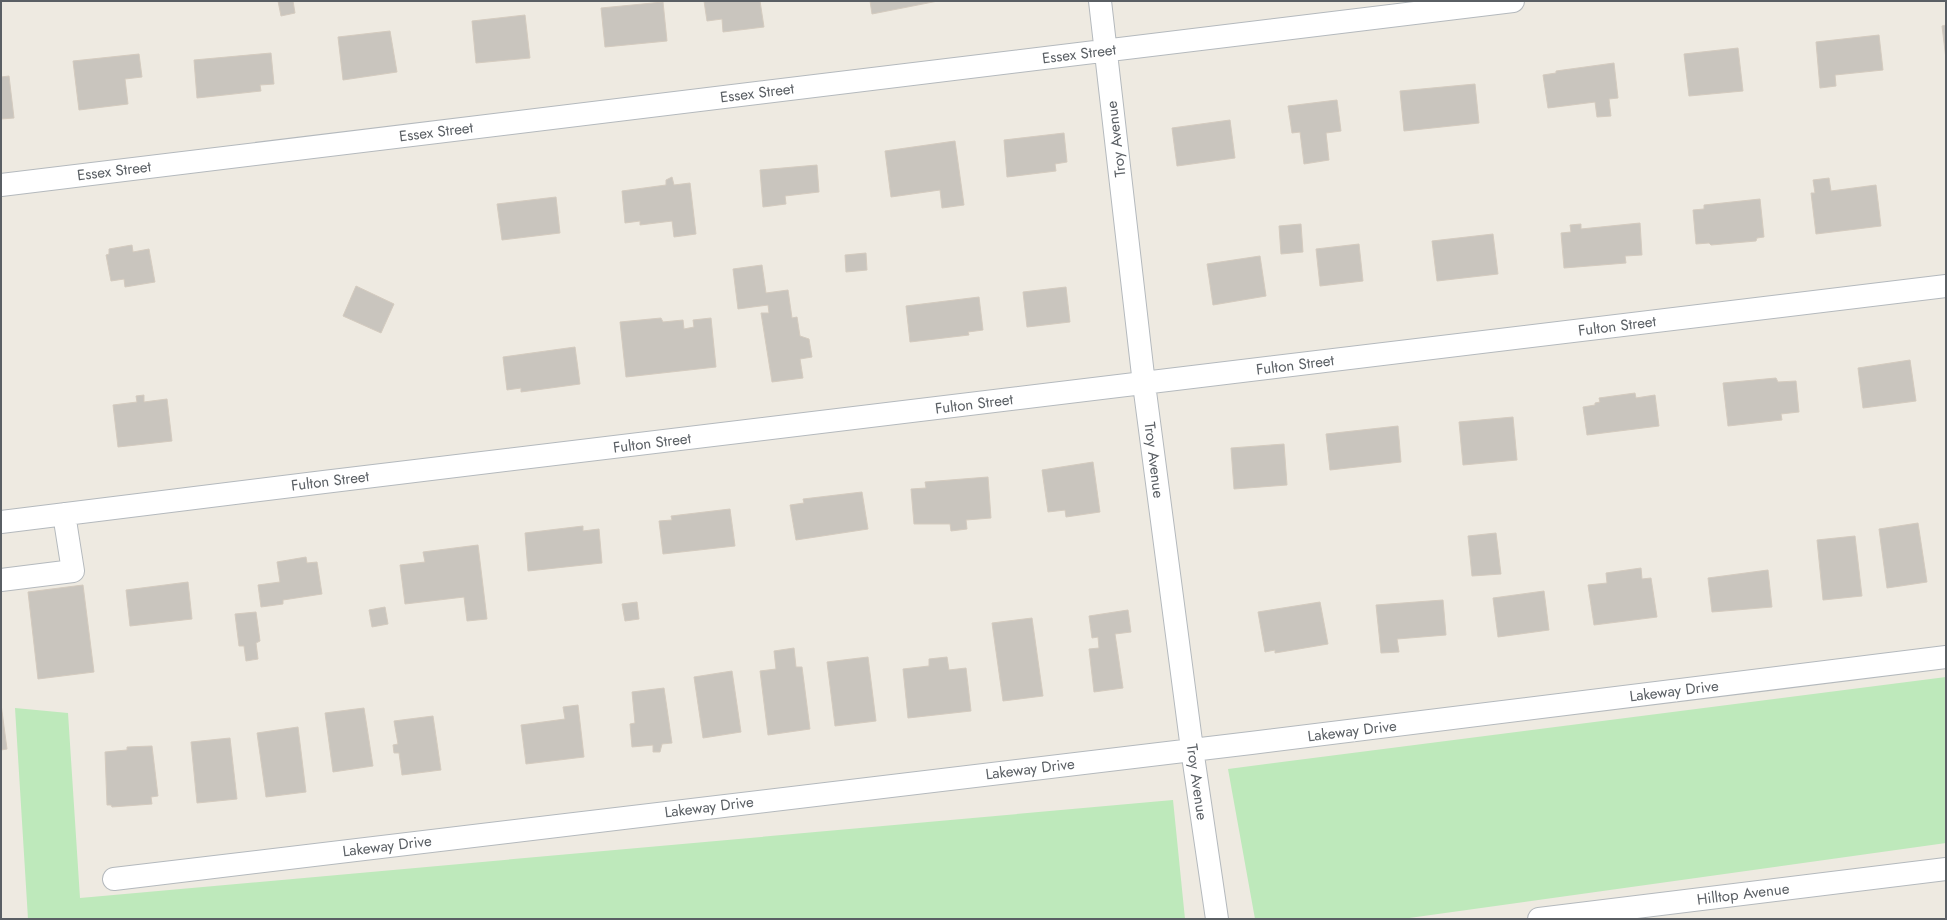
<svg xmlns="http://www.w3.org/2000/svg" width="1947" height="920" font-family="Jost,sans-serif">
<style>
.green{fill:#bee9bb}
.building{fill:#c9c5be;stroke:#d4cbbf}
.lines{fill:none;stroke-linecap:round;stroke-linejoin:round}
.minor-casing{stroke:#b4b9bd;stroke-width:24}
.minor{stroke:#fff;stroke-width:22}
.labels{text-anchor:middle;stroke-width:4;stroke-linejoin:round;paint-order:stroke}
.street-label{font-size:15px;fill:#5a5f64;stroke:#fff}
</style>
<rect width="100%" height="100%" fill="#eeeae1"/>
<path class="green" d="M 1946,677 L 1946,843 L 1402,919 L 1255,919 L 1228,769 Z
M 15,708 L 68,713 L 80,898 L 1173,800 L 1185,919 L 28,919 Z"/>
<path class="building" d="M 278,1 L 293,1 L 295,13 L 281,16 Z
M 704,1 L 760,1 L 764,27 L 723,32 L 722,19 L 707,21 Z
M 870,1 L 938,1 L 872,14 Z
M 663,2 L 667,41 L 605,47 L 601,8 Z
M 525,15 L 530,58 L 476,63 L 472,21 Z
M 1946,25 L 1946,59 L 1942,26 Z
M 390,31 L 397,72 L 343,80 L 338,37 Z
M 1879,35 L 1883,70 L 1835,75 L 1836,86 L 1820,88 L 1816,42 Z
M 1738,48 L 1743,91 L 1689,96 L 1684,54 Z
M 271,53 L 274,84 L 260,85 L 261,91 L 197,98 L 194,60 Z
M 139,54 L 142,77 L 125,79 L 128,104 L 79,110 L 73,61 Z
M 1614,63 L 1618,98 L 1609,99 L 1611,116 L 1597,117 L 1595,102 L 1548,108 L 1543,75 L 1556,73 L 1556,71 Z
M 9,76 L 14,118 L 1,119 L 1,77 Z
M 1475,84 L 1479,123 L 1404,131 L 1400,91 Z
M 1337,100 L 1341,131 L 1326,133 L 1329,160 L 1304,164 L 1300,132 L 1292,133 L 1288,106 Z
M 1230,120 L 1235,158 L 1177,166 L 1172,128 Z
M 1064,133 L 1067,162 L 1055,164 L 1056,171 L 1007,177 L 1004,140 Z
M 955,141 L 964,205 L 942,208 L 940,190 L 891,197 L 885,151 Z
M 817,165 L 819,192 L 785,196 L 786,204 L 763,207 L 760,170 Z
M 672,177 L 674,185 L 690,183 L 696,234 L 674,237 L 672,221 L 640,225 L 640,221 L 625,223 L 622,191 L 666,185 L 666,180 Z
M 1829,178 L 1831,191 L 1876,185 L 1881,226 L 1816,234 L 1811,193 L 1815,193 L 1813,180 Z
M 556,197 L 560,233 L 502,240 L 497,204 Z
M 1760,199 L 1764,237 L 1757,238 L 1756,241 L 1711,245 L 1709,243 L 1696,244 L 1693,210 L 1704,209 L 1704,205 Z
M 1640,223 L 1642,255 L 1625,256 L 1626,263 L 1564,268 L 1561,233 L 1571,232 L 1570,225 L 1581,224 L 1581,229 Z
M 1301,224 L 1303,252 L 1281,254 L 1279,226 Z
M 1493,234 L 1498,274 L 1437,281 L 1432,241 Z
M 1359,244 L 1363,281 L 1320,286 L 1316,249 Z
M 132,245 L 133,252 L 149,249 L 155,282 L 125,287 L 124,279 L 111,281 L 106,255 L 109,254 L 109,249 Z
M 866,253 L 867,270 L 846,272 L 845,255 Z
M 1260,256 L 1266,296 L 1213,305 L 1207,264 Z
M 762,265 L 766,293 L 788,290 L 792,318 L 797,317 L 800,336 L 809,339 L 812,357 L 800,359 L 803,378 L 772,382 L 761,313 L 769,313 L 768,305 L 738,309 L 733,269 Z
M 356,286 L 394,304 L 381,333 L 343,316 Z
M 1066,287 L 1070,322 L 1027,327 L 1023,292 Z
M 979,297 L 983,330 L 968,332 L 969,335 L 910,342 L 906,306 Z
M 661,318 L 663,322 L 683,320 L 684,329 L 694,327 L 693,320 L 711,318 L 716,367 L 626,377 L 620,322 Z
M 575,347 L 580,384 L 521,392 L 521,388 L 507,390 L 503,357 Z
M 1910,360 L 1916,401 L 1863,408 L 1858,368 Z
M 1776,378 L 1778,382 L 1796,381 L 1799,412 L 1781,414 L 1782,420 L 1728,426 L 1723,383 Z
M 1635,393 L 1636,398 L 1655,395 L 1659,426 L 1587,435 L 1583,407 L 1595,405 L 1595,403 L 1600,402 L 1599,398 Z
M 144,395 L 144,402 L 167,399 L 172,441 L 118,447 L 113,405 L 137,402 L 136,396 Z
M 1513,417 L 1517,460 L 1463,465 L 1459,422 Z
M 1398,426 L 1401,462 L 1330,470 L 1326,434 Z
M 1284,444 L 1287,485 L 1234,489 L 1231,448 Z
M 1093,462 L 1100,512 L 1066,517 L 1065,510 L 1048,512 L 1042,470 Z
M 988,477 L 991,518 L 966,520 L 967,529 L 951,531 L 950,524 L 914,524 L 911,489 L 926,488 L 925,482 Z
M 862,492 L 868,529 L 796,540 L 790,505 L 804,503 L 803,499 Z
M 730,509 L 735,546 L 663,554 L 659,521 L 672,520 L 671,516 Z
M 1918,523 L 1927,582 L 1887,588 L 1879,529 Z
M 583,526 L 583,531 L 599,529 L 602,563 L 528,571 L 525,533 Z
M 1496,533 L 1501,574 L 1472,576 L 1468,536 Z
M 1855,536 L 1862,596 L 1823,600 L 1817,540 Z
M 478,545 L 487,619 L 467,621 L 464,597 L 405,604 L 400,565 L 425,562 L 423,552 Z
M 306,557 L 307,563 L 317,562 L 322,594 L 283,600 L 283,604 L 261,607 L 258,585 L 280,582 L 277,562 Z
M 1641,568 L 1642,579 L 1651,578 L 1657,617 L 1594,625 L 1588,585 L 1607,583 L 1606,573 Z
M 1768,570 L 1772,607 L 1712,612 L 1708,578 Z
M 188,582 L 192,619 L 130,626 L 126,590 Z
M 83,585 L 94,672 L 38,679 L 28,592 Z
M 1544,591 L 1549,630 L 1498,637 L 1493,598 Z
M 1443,600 L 1446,635 L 1397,639 L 1399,652 L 1381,653 L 1376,605 Z
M 637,602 L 639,619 L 625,621 L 622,604 Z
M 1320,602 L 1328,644 L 1275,653 L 1275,650 L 1265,652 L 1258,612 Z
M 385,607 L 388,624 L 372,627 L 369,610 Z
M 1128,610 L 1131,632 L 1115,634 L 1123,688 L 1094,692 L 1089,649 L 1099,648 L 1098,637 L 1092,638 L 1089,616 Z
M 256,612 L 260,641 L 256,643 L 258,659 L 246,661 L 244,646 L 239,646 L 235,614 Z
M 1032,618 L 1043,696 L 1003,701 L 992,623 Z
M 794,648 L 796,667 L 802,667 L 810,729 L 768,735 L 760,671 L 776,669 L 774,651 Z
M 868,657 L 876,721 L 835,726 L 827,662 Z
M 947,657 L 949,670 L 966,668 L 971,711 L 908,718 L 903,669 L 929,666 L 929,659 Z
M 732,671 L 741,732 L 703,738 L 694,677 Z
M 664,688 L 672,743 L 662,744 L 660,752 L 653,752 L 653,745 L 632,747 L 630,724 L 635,723 L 632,692 Z
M 1,704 L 7,749 L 1,750 Z
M 578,705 L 584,757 L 526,764 L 521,725 L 565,719 L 563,707 Z
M 364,708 L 373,766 L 333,772 L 325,713 Z
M 433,716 L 441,770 L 402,775 L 399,753 L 394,753 L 393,745 L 398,744 L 394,721 Z
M 298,727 L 306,792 L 266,797 L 257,733 Z
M 230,738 L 237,799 L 197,803 L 191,742 Z
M 152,746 L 158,796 L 151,797 L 152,804 L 112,807 L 111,805 L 107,805 L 105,752 L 127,750 L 127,747 Z"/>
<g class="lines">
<g class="minor-casing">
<path id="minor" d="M 1100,1 L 1144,384 L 1192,749 L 1217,919
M 1,185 L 1513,1
M 1,522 L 324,482 L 1946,286
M 1,580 L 73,571 L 64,514
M 114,879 L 1251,743 L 1946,657
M 1539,919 L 1946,869"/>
</g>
<use href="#minor" class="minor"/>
</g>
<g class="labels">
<g class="street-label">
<text transform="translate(1079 54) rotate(-7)" y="5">Essex Street</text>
<text transform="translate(757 93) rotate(-7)" y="5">Essex Street</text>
<text transform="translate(436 132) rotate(-7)" y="5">Essex Street</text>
<text transform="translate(1116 139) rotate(-97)" y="5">Troy Avenue</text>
<text transform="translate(114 171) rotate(-7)" y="5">Essex Street</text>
<text transform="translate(1617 326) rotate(-7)" y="5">Fulton Street</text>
<text transform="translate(1295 365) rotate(-7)" y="5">Fulton Street</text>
<text transform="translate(974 404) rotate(-7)" y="5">Fulton Street</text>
<text transform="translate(652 443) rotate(-7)" y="5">Fulton Street</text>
<text transform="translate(1154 460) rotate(83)" y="5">Troy Avenue</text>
<text transform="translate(330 481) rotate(-7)" y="5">Fulton Street</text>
<text transform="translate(1674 691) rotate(-7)" y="5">Lakeway Drive</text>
<text transform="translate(1352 731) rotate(-7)" y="5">Lakeway Drive</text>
<text transform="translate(1030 769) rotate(-7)" y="5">Lakeway Drive</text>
<text transform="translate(1197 782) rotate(82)" y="5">Troy Avenue</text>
<text transform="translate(709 807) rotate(-7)" y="5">Lakeway Drive</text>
<text transform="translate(387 846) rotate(-7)" y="5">Lakeway Drive</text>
<text transform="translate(1743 894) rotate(-7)" y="5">Hilltop Avenue</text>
</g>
</g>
<rect width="1947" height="920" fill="none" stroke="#5a5f64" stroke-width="4"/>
</svg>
